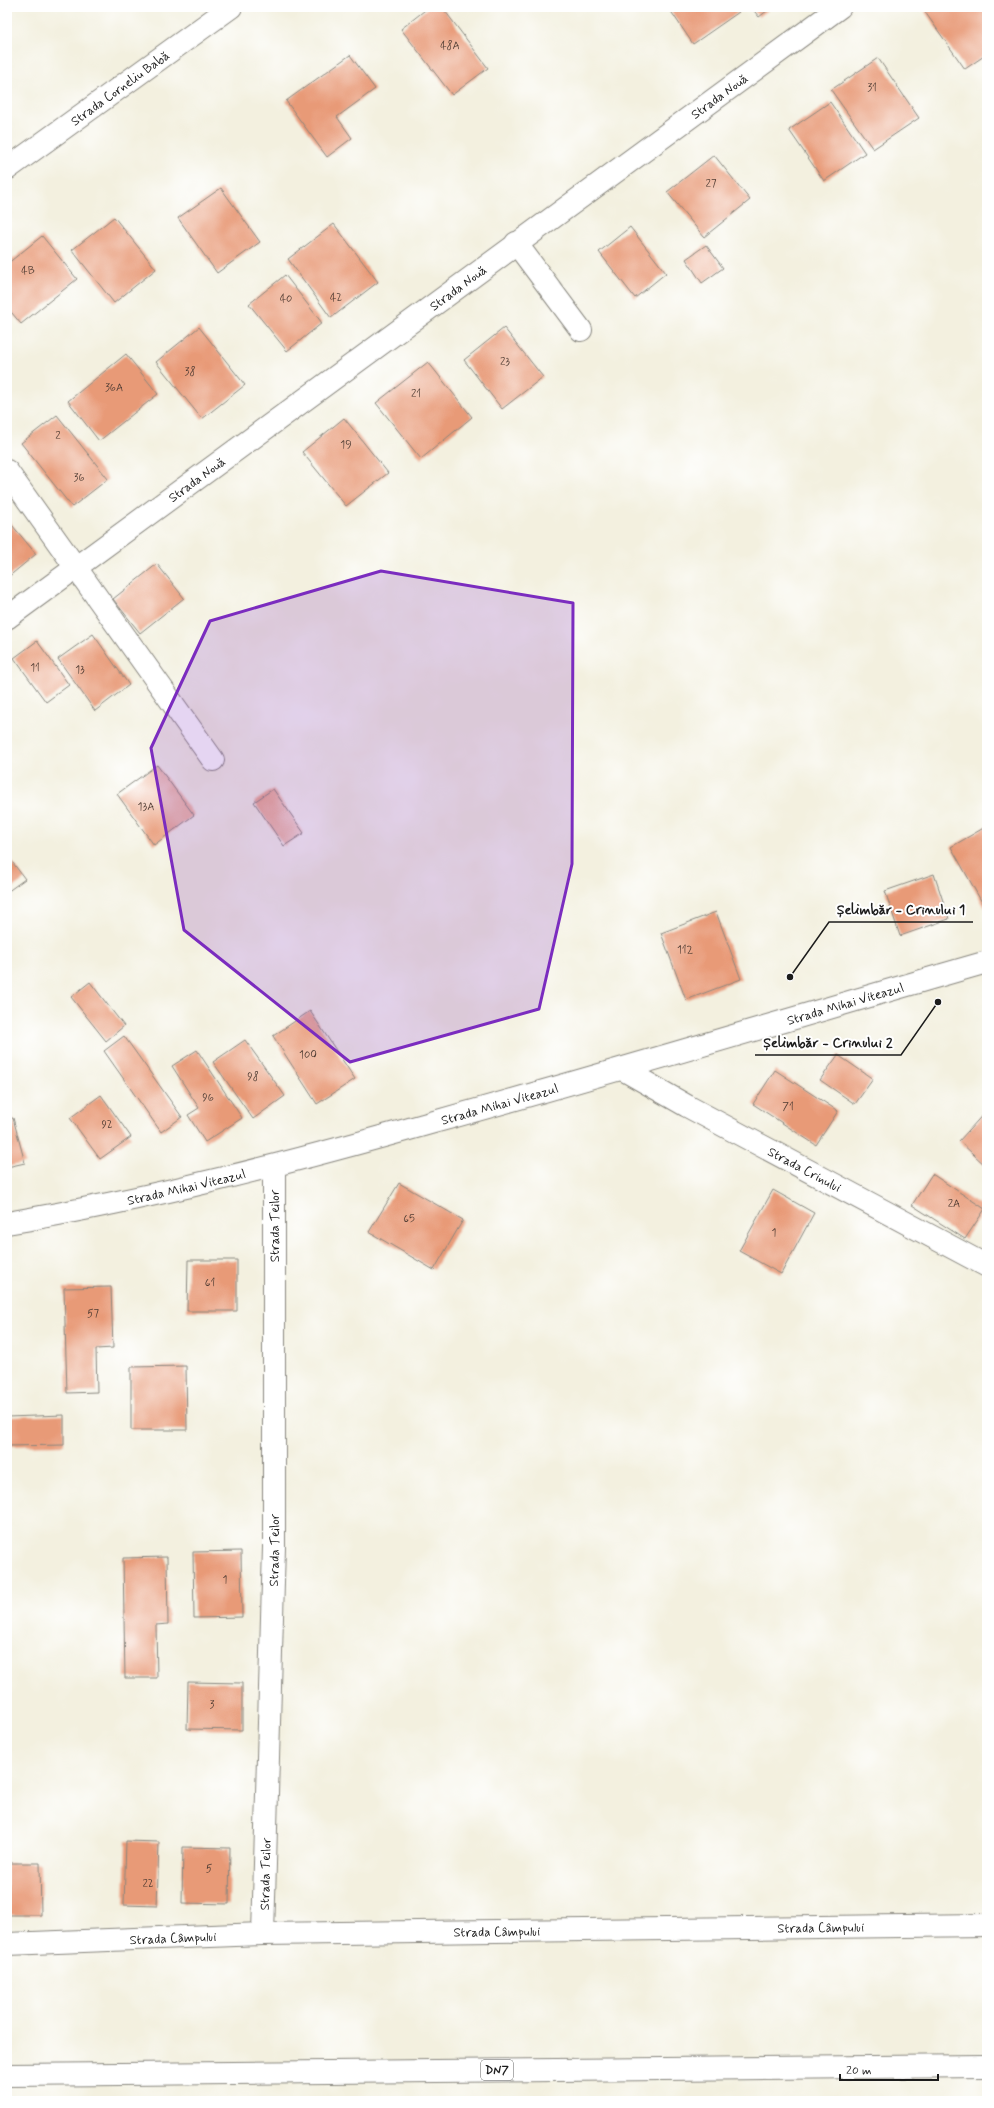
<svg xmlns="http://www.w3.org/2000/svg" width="994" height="2108" font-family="Mynerve,sans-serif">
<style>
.building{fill:#e89a77}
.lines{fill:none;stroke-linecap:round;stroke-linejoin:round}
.minor-casing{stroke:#88867e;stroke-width:24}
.major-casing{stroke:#88867e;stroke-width:24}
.minor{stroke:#fff;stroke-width:22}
.major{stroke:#fff;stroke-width:22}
.marked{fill:#7b2cbf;fill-opacity:0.2;stroke:#7b2cbf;stroke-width:3;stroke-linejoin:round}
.labels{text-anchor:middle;stroke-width:4;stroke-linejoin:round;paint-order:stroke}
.number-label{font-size:11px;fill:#4f3c33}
.shield{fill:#fff;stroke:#606060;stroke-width:1}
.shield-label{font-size:12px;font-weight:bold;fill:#1c1c1c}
.street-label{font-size:13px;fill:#1c1c1c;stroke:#fff}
.leader{fill:none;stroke:#1c1c1c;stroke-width:1.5}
.callout-dot{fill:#1c1c1c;stroke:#fff;stroke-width:1.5}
.callout-label{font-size:14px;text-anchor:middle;font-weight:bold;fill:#1c1c1c;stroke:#fff;stroke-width:4;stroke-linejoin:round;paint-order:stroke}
</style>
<rect width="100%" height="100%" fill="#fff"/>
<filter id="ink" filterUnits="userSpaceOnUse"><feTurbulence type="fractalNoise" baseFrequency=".025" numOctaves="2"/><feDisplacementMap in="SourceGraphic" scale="8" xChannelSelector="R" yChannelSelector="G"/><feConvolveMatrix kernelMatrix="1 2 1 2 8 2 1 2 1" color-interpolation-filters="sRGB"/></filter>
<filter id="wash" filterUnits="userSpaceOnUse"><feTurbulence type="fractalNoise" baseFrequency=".012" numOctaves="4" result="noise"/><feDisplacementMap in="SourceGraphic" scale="16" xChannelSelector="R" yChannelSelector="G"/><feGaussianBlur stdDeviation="0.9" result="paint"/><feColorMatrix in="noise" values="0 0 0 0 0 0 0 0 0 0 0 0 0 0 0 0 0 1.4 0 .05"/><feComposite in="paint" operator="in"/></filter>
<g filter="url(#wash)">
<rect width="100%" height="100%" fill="#f3f0df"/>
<g id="blocks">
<path class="building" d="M 429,7 L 442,7 L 488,68 L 452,95 L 401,29 Z
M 668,7 L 735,7 L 739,12 L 693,44 Z
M 751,7 L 772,7 L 759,17 Z
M 932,7 L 986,7 L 987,54 L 965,69 L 925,12 Z
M 350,55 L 375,89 L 337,117 L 352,138 L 327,157 L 286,101 Z
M 878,58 L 919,118 L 873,149 L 831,90 Z
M 830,102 L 865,153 L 824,181 L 789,130 Z
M 714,155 L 750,200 L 704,237 L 667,192 Z
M 221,188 L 260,242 L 217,273 L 178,218 Z
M 114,217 L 156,269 L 114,303 L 72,250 Z
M 334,224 L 378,282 L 331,318 L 288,259 Z
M 630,227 L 666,273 L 635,298 L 599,252 Z
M 42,236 L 77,279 L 21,324 L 7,307 L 7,264 Z
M 706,245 L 723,268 L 702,283 L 686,259 Z
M 285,275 L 322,323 L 287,351 L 249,304 Z
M 199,327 L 245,385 L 202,419 L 156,362 Z
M 504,328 L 543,377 L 502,409 L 464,360 Z
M 126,354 L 158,394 L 99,441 L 68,401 Z
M 428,362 L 472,417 L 421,459 L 376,403 Z
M 57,415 L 108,479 L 72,507 L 21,443 Z
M 344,418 L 388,473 L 346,506 L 302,452 Z
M 7,519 L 36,554 L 7,578 Z
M 157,564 L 184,598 L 140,633 L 113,599 Z
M 93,634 L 129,685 L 95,711 L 58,659 Z
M 37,641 L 69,685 L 46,702 L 14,658 Z
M 157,765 L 194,815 L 154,845 L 117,794 Z
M 273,789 L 304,833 L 284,846 L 254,802 Z
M 987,826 L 987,904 L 984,906 L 951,847 Z
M 7,855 L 25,879 L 7,892 Z
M 934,874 L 949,919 L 900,936 L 885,891 Z
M 716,912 L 741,979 L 686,1000 L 661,933 Z
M 90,982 L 124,1026 L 106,1041 L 71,997 Z
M 310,1011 L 355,1079 L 317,1104 L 273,1036 Z
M 124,1036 L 182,1117 L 161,1132 L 104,1051 Z
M 245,1040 L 285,1096 L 253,1119 L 213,1062 Z
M 197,1050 L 242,1118 L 205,1142 L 188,1115 L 199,1108 L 172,1066 Z
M 838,1055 L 873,1079 L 855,1104 L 820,1080 Z
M 775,1070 L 838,1111 L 816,1145 L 753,1104 Z
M 101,1095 L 131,1137 L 100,1159 L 70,1118 Z
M 987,1110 L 987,1167 L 959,1141 Z
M 13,1118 L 25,1163 L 7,1167 L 7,1119 Z
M 932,1174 L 985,1209 L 965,1239 L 912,1205 Z
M 399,1183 L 463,1220 L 434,1270 L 369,1232 Z
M 773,1190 L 814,1213 L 781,1274 L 739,1251 Z
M 188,1260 L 237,1260 L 237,1311 L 187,1311 Z
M 111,1287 L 113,1348 L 96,1349 L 97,1392 L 67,1393 L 64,1288 Z
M 186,1366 L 187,1430 L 131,1430 L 131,1367 Z
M 64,1415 L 64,1445 L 7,1446 L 7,1417 Z
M 241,1551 L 242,1617 L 194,1618 L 193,1552 Z
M 167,1557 L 168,1624 L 156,1625 L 157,1678 L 125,1678 L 123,1558 Z
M 188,1682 L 242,1683 L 242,1730 L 187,1729 Z
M 126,1841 L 159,1842 L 157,1906 L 124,1905 Z
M 183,1847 L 230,1848 L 229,1904 L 182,1903 Z
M 7,1863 L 40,1863 L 41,1915 L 7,1915 Z"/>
</g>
</g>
<g filter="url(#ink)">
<use href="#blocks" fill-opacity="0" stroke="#88867e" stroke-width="1"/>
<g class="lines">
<g class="minor-casing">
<g id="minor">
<path id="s1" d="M 7,169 L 231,7"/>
<path d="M 516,243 L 581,330"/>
<path d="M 7,471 L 213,760"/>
<path id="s2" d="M 7,618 L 840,7"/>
<path id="s3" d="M 624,1070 L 687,1106 L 987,1266"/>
<path id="s4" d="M 263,1934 L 274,1547 L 274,1167"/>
<path id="s5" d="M 7,1944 L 263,1934 L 987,1925"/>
</g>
</g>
<g class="major-casing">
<g id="major">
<path id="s6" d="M 7,1223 C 151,1199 293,1162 434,1122 C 619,1071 802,1015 987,962"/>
<path d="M 7,2075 L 987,2066"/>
</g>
</g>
<use href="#minor" class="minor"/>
<use href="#major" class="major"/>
</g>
</g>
<path class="marked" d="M 381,571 L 573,603 L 572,864 L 539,1009 L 350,1062 L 184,930 L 151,748 L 210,621 Z"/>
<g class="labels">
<g class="number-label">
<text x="450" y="49">48A</text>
<text x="872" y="91">31</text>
<text x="711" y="187">27</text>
<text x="28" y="274">4B</text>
<text x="336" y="301">42</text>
<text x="286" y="302">40</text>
<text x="505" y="365">23</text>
<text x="190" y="375">38</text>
<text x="114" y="391">36A</text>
<text x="416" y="397">21</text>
<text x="58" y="439">2</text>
<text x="346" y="448">19</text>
<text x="79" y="481">36</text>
<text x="35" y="671">11</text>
<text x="80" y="673">13</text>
<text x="146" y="810">13A</text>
<text x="685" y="953">112</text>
<text x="308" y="1058">100</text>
<text x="253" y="1080">98</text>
<text x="208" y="1101">96</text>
<text x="788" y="1110">71</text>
<text x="107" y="1128">92</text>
<text x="954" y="1207">2A</text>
<text x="409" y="1222">65</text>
<text x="774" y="1236">1</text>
<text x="210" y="1286">61</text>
<text x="93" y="1317">57</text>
<text x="225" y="1583">1</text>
<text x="212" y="1708">3</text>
<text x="209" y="1872">5</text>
<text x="148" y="1887">22</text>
</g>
<rect class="shield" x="481" y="2060" width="32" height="20" rx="3"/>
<g class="shield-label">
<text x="497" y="2074">DN7</text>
</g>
<g class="street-label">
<text dy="5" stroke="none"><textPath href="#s1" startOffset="139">Strada Corneliu Babă</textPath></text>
<text dy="5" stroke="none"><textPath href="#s2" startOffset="883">Strada Nouă</textPath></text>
<text dy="5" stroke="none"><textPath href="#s2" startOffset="559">Strada Nouă</textPath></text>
<text dy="5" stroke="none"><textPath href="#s2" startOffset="235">Strada Nouă</textPath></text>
<text dy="5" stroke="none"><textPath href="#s6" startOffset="867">Strada Mihai Viteazul</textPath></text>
<text dy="5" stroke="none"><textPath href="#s6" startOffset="507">Strada Mihai Viteazul</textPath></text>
<text dy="5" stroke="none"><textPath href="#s3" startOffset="206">Strada Crinului</textPath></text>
<text dy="5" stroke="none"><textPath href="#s6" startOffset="183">Strada Mihai Viteazul</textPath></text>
<text transform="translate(274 1226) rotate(-90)" y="5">Strada Teilor</text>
<text dy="5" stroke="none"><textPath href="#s4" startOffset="384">Strada Teilor</textPath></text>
<text dy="5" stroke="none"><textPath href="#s4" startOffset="60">Strada Teilor</textPath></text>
<text dy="5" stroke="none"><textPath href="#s5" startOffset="814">Strada Câmpului</textPath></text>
<text dy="5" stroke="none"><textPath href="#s5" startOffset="490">Strada Câmpului</textPath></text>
<text dy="5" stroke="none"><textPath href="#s5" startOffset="166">Strada Câmpului</textPath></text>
</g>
</g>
<path class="leader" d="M790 977L829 922H973M938 1002L901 1055H755"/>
<g class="callout-dot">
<circle cx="790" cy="977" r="4"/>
<circle cx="938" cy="1002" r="4"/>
</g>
<g class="callout-label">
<text x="901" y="914">Șelimbăr - Crinului 1</text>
<text x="828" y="1047">Șelimbăr - Crinului 2</text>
</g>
<rect width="994" height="2108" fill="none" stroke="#fff" stroke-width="24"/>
<path d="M840 2074v6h98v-6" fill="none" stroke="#1c1c1c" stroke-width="2"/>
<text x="846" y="2074" font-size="12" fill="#1c1c1c" stroke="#ffffff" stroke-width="3" paint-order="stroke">20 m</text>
</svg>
